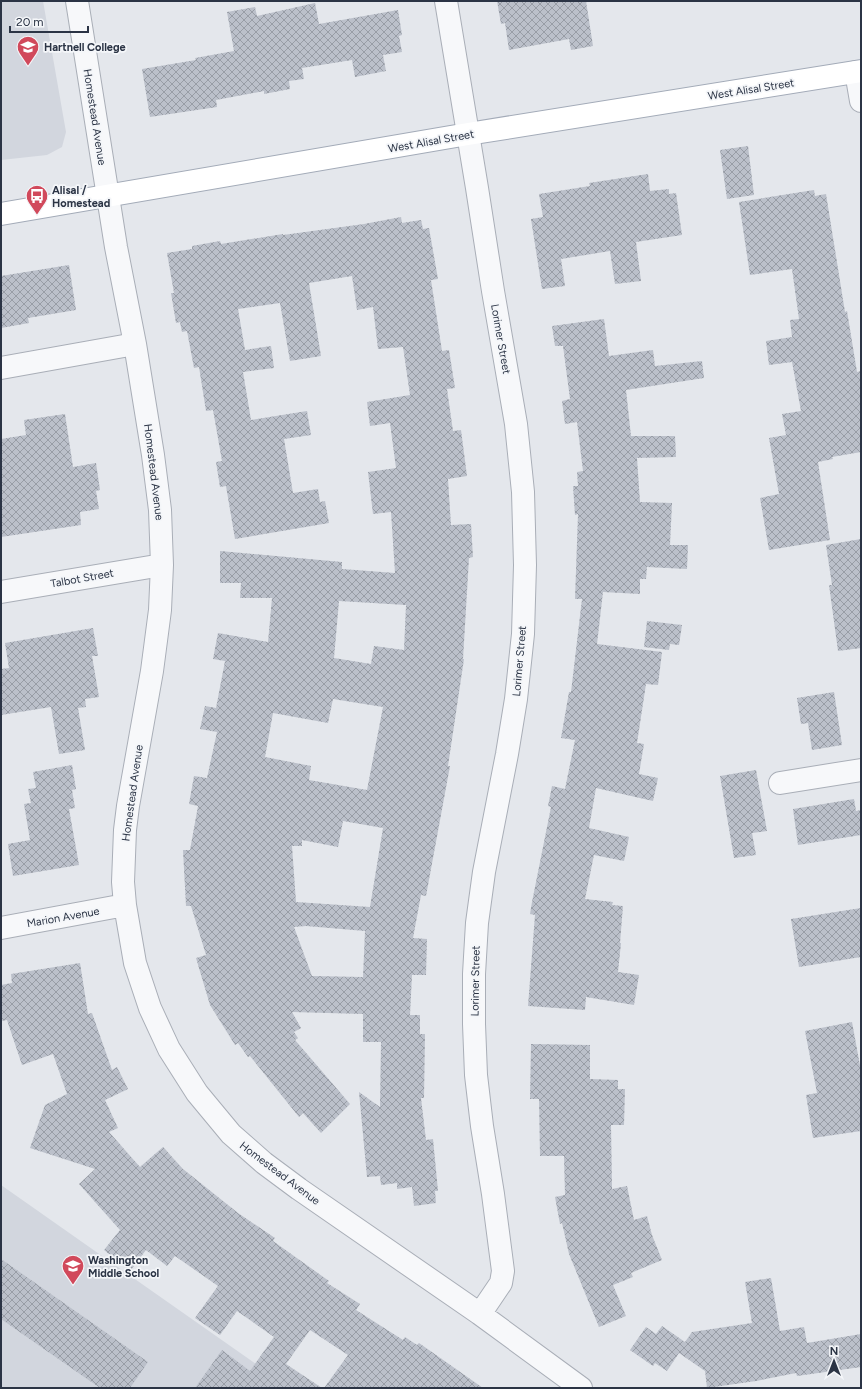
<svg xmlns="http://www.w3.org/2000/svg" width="862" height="1389" font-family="Figtree,sans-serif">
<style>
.built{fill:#d2d6de}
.building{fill:url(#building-cross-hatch);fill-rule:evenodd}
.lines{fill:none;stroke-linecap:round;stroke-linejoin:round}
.minor-casing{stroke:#a9aeb7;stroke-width:24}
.major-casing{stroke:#a3abb8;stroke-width:24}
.minor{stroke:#f7f8fa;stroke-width:22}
.major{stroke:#fff;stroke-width:22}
.labels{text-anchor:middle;stroke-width:3.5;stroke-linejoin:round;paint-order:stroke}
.poi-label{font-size:11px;font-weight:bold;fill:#2b3445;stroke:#f4f6f9;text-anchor:start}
.street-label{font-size:11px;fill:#2b3445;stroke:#f4f6f9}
</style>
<defs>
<pattern id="building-cross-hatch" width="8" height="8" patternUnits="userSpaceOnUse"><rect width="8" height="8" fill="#bbc0ca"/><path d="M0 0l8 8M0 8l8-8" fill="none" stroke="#989da6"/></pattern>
</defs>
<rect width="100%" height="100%" fill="#e4e7ec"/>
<path class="built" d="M 1,1 L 43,1 L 66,132 L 62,147 L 47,155 L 1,160 Z
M 1,1185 L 290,1388 L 1,1388 Z"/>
<path class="building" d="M 497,1 L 586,1 L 593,46 L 571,50 L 569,39 L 509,50 L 505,23 L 501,24 Z
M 315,3 L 319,24 L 398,10 L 402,35 L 399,36 L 402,52 L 383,55 L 386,71 L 355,77 L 352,60 L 302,68 L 304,79 L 289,81 L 290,89 L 264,94 L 264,91 L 216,100 L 217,107 L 150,117 L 142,69 L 196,60 L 195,58 L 234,51 L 227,12 L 255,7 L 257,16 Z
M 748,146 L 754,195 L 727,199 L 720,150 Z
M 648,174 L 650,191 L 669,189 L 669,194 L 676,193 L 682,235 L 636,242 L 641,281 L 615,284 L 610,251 L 561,259 L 565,286 L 542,289 L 531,219 L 543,217 L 539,194 L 590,186 L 589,183 Z
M 814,190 L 815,196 L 826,194 L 845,312 L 847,311 L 857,372 L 861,371 L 861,452 L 832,457 L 833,459 L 818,462 L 830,540 L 769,550 L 760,498 L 779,494 L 769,438 L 786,435 L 782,414 L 801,411 L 792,362 L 769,365 L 766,341 L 792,337 L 790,320 L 799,319 L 792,269 L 750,275 L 739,202 Z
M 401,217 L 402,223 L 421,220 L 423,229 L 429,228 L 438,279 L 431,280 L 442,351 L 449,350 L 455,388 L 447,389 L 453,431 L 461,430 L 467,476 L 448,479 L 451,525 L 471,524 L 473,557 L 469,558 L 463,659 L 464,659 L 448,766 L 450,766 L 426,896 L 421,895 L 413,938 L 427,939 L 426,975 L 412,975 L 410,1015 L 420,1015 L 420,1034 L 425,1034 L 424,1098 L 421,1098 L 426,1140 L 433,1139 L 438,1191 L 435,1191 L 436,1203 L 414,1206 L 412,1187 L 397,1189 L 397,1183 L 381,1185 L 380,1176 L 367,1177 L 359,1092 L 380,1107 L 381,1042 L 363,1042 L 363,1014 L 292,1012 L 301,1028 L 294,1032 L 298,1038 L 295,1040 L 350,1104 L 321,1133 L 303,1113 L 299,1117 L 250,1056 L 248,1057 L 238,1043 L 235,1045 L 210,1005 L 196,958 L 206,955 L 191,906 L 186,906 L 183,850 L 190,850 L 198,806 L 189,804 L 194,776 L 207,778 L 217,732 L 200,729 L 205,706 L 216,708 L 225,661 L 213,659 L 218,633 L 268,642 L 272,598 L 240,598 L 241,583 L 220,583 L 220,551 L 342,562 L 342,569 L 395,573 L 391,512 L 373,514 L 368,472 L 396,468 L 390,423 L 370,426 L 367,402 L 410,395 L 403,347 L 378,349 L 373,307 L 357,310 L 352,276 L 309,283 L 321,356 L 290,361 L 280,303 L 238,309 L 245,350 L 271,346 L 274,368 L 243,372 L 251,420 L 307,411 L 311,435 L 284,439 L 293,493 L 318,489 L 320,502 L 325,501 L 329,523 L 235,539 L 226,486 L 220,487 L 216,462 L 222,461 L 213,410 L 206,411 L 199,367 L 194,368 L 187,331 L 182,332 L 180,322 L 176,323 L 171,293 L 174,293 L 167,253 L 192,249 L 192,246 L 220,241 L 221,244 L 283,234 L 283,235 L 364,224 ZM 339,601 L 406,605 L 404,650 L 374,646 L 371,664 L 334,658 ZM 333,699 L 383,707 L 367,790 L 309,780 L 311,766 L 265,757 L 273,713 L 328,723 ZM 343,821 L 383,828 L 370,907 L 296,902 L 292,846 L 302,846 L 302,840 L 338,847 ZM 306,926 L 365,931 L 363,977 L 312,976 L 294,927 Z
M 69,265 L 76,310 L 28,318 L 29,323 L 1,328 L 1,276 Z
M 604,319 L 609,356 L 653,350 L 655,366 L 702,361 L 704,378 L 626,390 L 631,436 L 675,436 L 676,457 L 637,458 L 640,502 L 672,503 L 670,545 L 688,545 L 687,569 L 647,567 L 646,579 L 640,579 L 640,594 L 603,592 L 597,644 L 662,652 L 658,685 L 646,684 L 637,743 L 644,744 L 639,774 L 658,778 L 653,801 L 596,788 L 589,828 L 629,837 L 624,861 L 594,855 L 585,899 L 613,902 L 612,905 L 623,906 L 620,943 L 621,943 L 618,972 L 639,975 L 634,1005 L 586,997 L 585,1010 L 528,1006 L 535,915 L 530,914 L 532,902 L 551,807 L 548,806 L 552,786 L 565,789 L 575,740 L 561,738 L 569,692 L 571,692 L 582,599 L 575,599 L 578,514 L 575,515 L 573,486 L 578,486 L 577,472 L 583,471 L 577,422 L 565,424 L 562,401 L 570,399 L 563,346 L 555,346 L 552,326 Z
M 65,414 L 73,467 L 96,463 L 100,490 L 96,491 L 99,509 L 80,512 L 81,525 L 1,537 L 1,439 L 26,435 L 24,420 Z
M 861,539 L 861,648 L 838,651 L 829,585 L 832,585 L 826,545 Z
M 647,621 L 682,625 L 679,645 L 670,644 L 669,650 L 644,647 Z
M 93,628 L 98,656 L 92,656 L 99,697 L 85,699 L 86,707 L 78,708 L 85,750 L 59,754 L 51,707 L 1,715 L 1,669 L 9,668 L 5,643 Z
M 834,692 L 842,745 L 812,750 L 808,723 L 801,724 L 797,698 Z
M 72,765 L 76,789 L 72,790 L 75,808 L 69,809 L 79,865 L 13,876 L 8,844 L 30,840 L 24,804 L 31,803 L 28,789 L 36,788 L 33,772 Z
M 756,770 L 767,831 L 752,833 L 756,855 L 734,858 L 720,776 Z
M 854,799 L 856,811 L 861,810 L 861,835 L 798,845 L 793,809 Z
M 861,908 L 861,957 L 799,967 L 791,919 Z
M 80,963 L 88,1014 L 92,1013 L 112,1070 L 117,1067 L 128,1089 L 105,1100 L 118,1128 L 109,1132 L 140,1167 L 163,1147 L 183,1169 L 238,1213 L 275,1238 L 273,1241 L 329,1281 L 327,1283 L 360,1304 L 356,1310 L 403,1340 L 405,1337 L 417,1345 L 419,1343 L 483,1388 L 324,1388 L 348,1355 L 310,1330 L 286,1364 L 322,1388 L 195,1388 L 222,1350 L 250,1371 L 274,1337 L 237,1311 L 220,1335 L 195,1318 L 218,1286 L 175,1256 L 167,1266 L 146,1250 L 130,1271 L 104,1250 L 120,1230 L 79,1184 L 95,1169 L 30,1148 L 45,1105 L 67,1094 L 53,1054 L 22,1065 L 7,1020 L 1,1021 L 1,985 L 12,983 L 11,974 Z
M 852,1022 L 861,1071 L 861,1131 L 813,1138 L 806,1095 L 817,1093 L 805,1031 Z
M 531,1044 L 590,1045 L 590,1079 L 618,1080 L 618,1089 L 625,1089 L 624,1125 L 611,1125 L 612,1189 L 627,1186 L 634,1220 L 647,1216 L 652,1235 L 662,1260 L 631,1273 L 633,1277 L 613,1285 L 626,1316 L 599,1327 L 569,1254 L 562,1223 L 560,1224 L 555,1197 L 565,1195 L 564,1156 L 540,1156 L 539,1099 L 530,1099 Z
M 1,1259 L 148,1362 L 130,1388 L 100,1388 L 1,1319 Z
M 771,1278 L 780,1331 L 804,1327 L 807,1343 L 861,1334 L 861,1367 L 797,1376 L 796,1373 L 756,1381 L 707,1388 L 705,1371 L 679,1353 L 667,1371 L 655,1363 L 653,1366 L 630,1350 L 646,1327 L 656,1334 L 662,1326 L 685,1342 L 692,1332 L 752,1323 L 745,1282 Z"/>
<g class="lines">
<g class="minor-casing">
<path id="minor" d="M 77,1 L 116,247 L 135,344 L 153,455 L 160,510 L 162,565 L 160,610 L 152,671 L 128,806 L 125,830 L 123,882 L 125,905 L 135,963 L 150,1008 L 169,1049 L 197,1093 L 231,1134 L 264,1163 L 299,1189 L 480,1314 L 581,1388
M 446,1 L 477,188 L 493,291 L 516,424 L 523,492 L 525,565 L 523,634 L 516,699 L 507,754 L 484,872 L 477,923 L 474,974 L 474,1024 L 476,1075 L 482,1126 L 493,1194 L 503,1271 L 501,1283 L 480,1314
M 856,72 L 861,101
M 1,368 L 135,344
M 1,592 L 162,565
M 780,783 L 861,770
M 1,928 L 125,905"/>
</g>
<g class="major-casing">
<path id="major" d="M 1,214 L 468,134 L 861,71"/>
</g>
<use href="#minor" class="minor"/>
<use href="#major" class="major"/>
</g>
<defs>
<g id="university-pin" transform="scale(1.15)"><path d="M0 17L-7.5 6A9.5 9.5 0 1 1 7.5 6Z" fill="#d1495b" stroke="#f4f6f9"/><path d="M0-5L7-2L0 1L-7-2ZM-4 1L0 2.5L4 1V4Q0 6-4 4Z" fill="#fff"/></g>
<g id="bus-pin" transform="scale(1.15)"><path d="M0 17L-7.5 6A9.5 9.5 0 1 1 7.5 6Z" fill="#d1495b" stroke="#f4f6f9"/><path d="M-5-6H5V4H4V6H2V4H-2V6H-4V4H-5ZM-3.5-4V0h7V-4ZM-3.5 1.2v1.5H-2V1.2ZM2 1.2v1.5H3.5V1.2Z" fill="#fff"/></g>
<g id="school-pin" transform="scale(1.15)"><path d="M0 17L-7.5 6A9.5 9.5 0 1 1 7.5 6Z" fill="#d1495b" stroke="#f4f6f9"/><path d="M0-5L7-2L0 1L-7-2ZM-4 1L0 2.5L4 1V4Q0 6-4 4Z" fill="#fff"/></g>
</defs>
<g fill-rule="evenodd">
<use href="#university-pin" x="28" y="47"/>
<use href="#bus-pin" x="37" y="196"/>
<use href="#school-pin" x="73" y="1266"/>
</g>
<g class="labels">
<g class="poi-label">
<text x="44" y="51">Hartnell College</text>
<text x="52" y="194">Alisal /<tspan x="52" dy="13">Homestead</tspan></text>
<text x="88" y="1264">Washington<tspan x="88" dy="13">Middle School</tspan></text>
</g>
<g class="street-label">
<text transform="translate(751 89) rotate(-9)" y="4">West Alisal Street</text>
<text transform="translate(95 117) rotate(81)" y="4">Homestead Avenue</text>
<text transform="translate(431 141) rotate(-10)" y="4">West Alisal Street</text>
<text transform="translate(501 339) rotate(80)" y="4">Lorimer Street</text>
<text transform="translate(154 472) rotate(83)" y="4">Homestead Avenue</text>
<text transform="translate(82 578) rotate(-10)" y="4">Talbot Street</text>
<text transform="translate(519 661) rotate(-85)" y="4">Lorimer Street</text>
<text transform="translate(132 793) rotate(-82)" y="4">Homestead Avenue</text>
<text transform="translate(63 917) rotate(-10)" y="4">Marion Avenue</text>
<text transform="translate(475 981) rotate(-89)" y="4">Lorimer Street</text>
<text transform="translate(280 1173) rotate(37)" y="4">Homestead Avenue</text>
</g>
</g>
<rect width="862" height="1389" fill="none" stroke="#2b3445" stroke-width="4"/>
<g transform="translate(834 1361)" stroke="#f4f6f9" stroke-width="3" paint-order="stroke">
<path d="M0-3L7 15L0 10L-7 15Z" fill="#2b3445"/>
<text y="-6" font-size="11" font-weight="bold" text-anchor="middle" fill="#2b3445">N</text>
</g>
<path d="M10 26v6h78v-6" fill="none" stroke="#2b3445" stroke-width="2"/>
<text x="16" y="26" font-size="12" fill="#2b3445" stroke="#f4f6f9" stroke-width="3" paint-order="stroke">20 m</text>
</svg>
